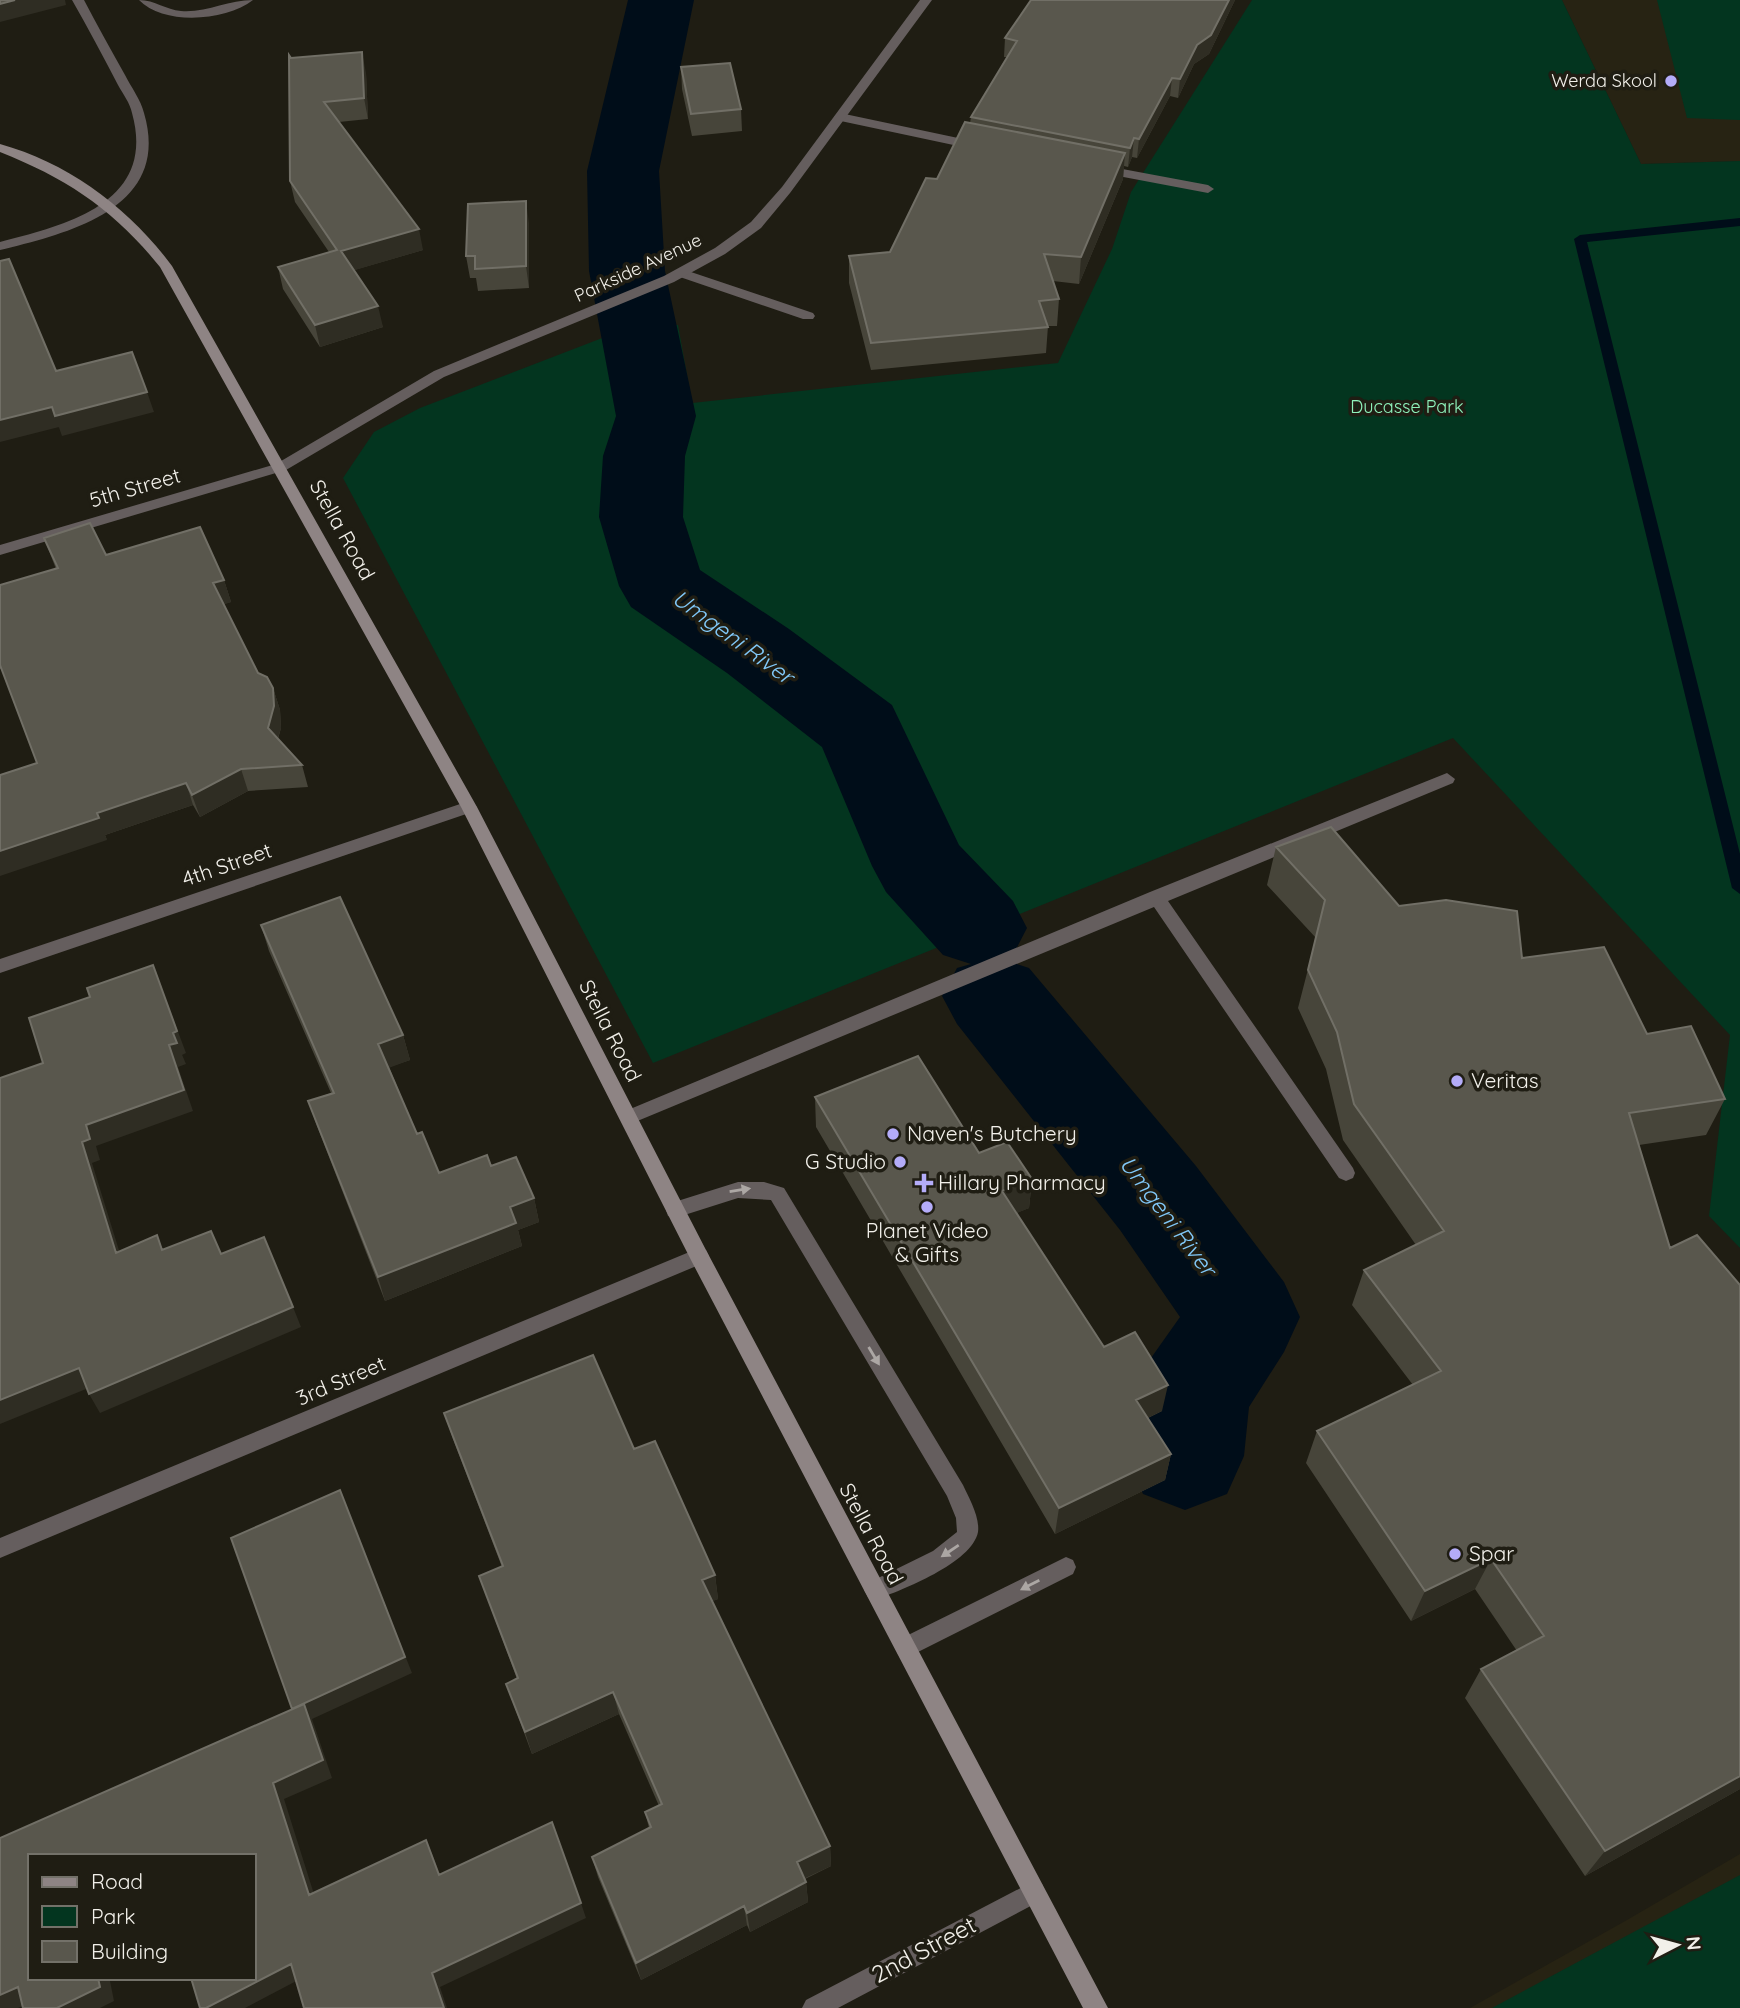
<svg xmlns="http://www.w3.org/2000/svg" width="1740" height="2008" font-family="Quicksand,sans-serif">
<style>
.built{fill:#272313}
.green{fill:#03351f}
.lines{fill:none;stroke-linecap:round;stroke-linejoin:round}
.stream{fill:#000d19;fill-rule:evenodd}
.river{fill:#000d19;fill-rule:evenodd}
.service{fill:#655e5e;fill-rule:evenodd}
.minor{fill:#655e5e;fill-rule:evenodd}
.secondary{fill:#8e8484;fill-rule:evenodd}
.wall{fill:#47453a}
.shaded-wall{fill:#2f2d23}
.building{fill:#59574d;stroke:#716f66;stroke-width:2}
.oneway{fill:#aca7a4}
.poi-dot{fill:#b4acf9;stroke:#1f1d13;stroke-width:2.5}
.labels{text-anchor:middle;stroke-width:7;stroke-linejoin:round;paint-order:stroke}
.far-poi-label{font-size:18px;fill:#f2f0ea;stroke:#1f1d13;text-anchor:end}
.far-street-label{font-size:18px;fill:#f2f0ea;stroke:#1f1d13}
.far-park-label{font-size:18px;fill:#8ff3bc;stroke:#1f1d13}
.street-label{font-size:21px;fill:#f2f0ea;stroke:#1f1d13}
.poi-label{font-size:21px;fill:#f2f0ea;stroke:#1f1d13;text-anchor:start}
.water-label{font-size:23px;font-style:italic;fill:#81c8f8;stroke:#1f1d13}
.near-street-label{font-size:24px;fill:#f2f0ea;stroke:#1f1d13}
</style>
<rect width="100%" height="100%" fill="#1f1d13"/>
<path class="built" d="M 1562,0 L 1740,0 L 1740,161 L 1641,164 Z
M 1740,1854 L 1740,2008 L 1470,2008 L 1627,1920 Z"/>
<path class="green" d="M 1252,0 L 1562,0 L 1641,164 L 1740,161 L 1740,1248 L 1709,1216 L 1730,1035 L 1453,738 L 653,1063 L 343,478 L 374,432 L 420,408 L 636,325 L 678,325 L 692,403 L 1058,363 L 1112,249 L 1131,192 Z
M 1657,0 L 1740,0 L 1740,120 L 1687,118 Z
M 1740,1875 L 1740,2008 L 1492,2008 Z"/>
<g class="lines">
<path class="stream" d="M 1740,218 L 1740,226 L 1587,242 L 1740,854 L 1740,894 L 1732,888 L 1574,239 L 1580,235 Z"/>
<path class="river" d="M 628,0 L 694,0 L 659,171 L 665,271 L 696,416 L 685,456 L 683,517 L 700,570 L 789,629 L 892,705 L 959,845 L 1013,901 L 1027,928 L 1013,955 L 1001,959 L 1029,968 L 1196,1166 L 1284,1282 L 1300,1317 L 1284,1352 L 1249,1407 L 1244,1456 L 1227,1494 L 1185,1510 L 1143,1494 L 1126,1456 L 1134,1395 L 1151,1358 L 1180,1317 L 1120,1230 L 957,1024 L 942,996 L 957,968 L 971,964 L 943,955 L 886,892 L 872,866 L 822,747 L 727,673 L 631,607 L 619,586 L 599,517 L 603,456 L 616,416 L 589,271 L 587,171 Z"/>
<path class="service" d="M 139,0 C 155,0 166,10 181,11 C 206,13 228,0 253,0 C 226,21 164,26 139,0 Z
M 840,113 L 977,142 L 983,146 L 977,150 L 836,120 L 834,117 Z
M 1101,165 L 1208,185 L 1214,189 L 1208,193 L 1097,172 L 1097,166 Z
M 682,269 L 813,313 L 815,316 L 813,319 L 803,319 L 677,276 L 677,270 Z
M 1447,773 L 1455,779 L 1453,783 L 1168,901 L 1353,1168 L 1355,1173 L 1353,1178 L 1346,1181 L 1339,1178 L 1154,907 L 635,1122 L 623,1122 L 620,1117 L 623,1112 L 1150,892 Z
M 738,1182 L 764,1182 L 784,1188 L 963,1485 C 969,1498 980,1517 978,1532 C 972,1563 902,1590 875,1600 L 868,1597 L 864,1590 L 868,1583 L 933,1551 L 957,1532 L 956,1518 L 947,1496 L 771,1200 L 738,1198 L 675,1218 L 668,1216 L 666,1210 L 668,1204 Z
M 1066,1557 L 1073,1560 L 1076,1567 L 1073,1574 L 914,1654 L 906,1657 L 898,1654 L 895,1647 L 898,1640 Z"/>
<path class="minor" d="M 72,0 L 84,0 C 97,25 111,50 125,75 C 131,87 141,100 144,113 C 172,208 69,233 0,250 L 0,242 C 67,225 157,203 132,113 C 130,103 123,94 118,85 C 103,56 88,28 72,0 Z
M 920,0 L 932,0 L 790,193 L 761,228 L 725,254 L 674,282 L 444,377 L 286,470 L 0,555 L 0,545 L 276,464 L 434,371 L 664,276 L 715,248 L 751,222 L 782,187 Z
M 469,801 L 477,807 L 475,811 L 0,973 L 0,959 Z
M 699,1248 L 706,1250 L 709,1256 L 706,1262 L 0,1558 L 0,1538 Z
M 1034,1881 L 1042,1884 L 1045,1892 L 1042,1900 L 838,2008 L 802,2008 L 806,2000 Z"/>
<path class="secondary" d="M 0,144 C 69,163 130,209 172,266 L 477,807 L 706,1250 L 1108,2008 L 1083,2008 L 692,1262 L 461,807 L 160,267 C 114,210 68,179 0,152 Z"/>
</g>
<path class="wall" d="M 1031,0 L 1235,0 L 1209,54 L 1194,64 L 1178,98 L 1170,96 L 1137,158 L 1132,157 L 1128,167 L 1124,166 L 1123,179 L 1079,284 L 1053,281 L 1059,299 L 1057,326 L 1048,326 L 1046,353 L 871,370 L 849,283 L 849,256 L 890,252 L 937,179 L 970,123 L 971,117 L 1007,57 L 1004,57 L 1005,38 Z
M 291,58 L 366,73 L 368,119 L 339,122 L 423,250 L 354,270 L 383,327 L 320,347 L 283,289 L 278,267 L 329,252 L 295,202 L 290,181 Z
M 681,67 L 741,109 L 742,131 L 692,136 L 682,89 Z
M 529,223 L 529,288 L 478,291 L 476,278 L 470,278 L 466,256 Z
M 44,538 L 106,555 L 224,580 L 231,602 L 223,604 L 258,673 L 273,688 L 280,710 L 281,728 L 278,739 L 302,765 L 308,787 L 248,791 L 200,817 L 193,805 L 105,835 L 107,840 L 1,669 L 0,669 L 0,585 L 56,569 Z
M 1276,847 L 1399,906 L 1522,958 L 1647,1034 L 1725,1099 L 1706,1135 L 1639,1145 L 1670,1248 L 1740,1285 L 1740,1789 L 1585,1876 L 1465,1698 L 1481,1669 L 1517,1651 L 1475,1589 L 1411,1621 L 1306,1463 L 1317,1431 L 1413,1385 L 1352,1305 L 1364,1270 L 1416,1245 L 1343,1140 L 1326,1069 L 1298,1008 L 1316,938 L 1267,885 Z
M 261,925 L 403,1035 L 410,1060 L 389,1067 L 417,1134 L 439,1173 L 491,1166 L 534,1198 L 539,1222 L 518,1230 L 522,1246 L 385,1301 L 317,1126 L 308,1101 L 331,1093 L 269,951 Z
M 815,1097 L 979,1153 L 1032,1179 L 1029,1208 L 1016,1213 L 1104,1347 L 1162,1411 L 1148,1418 L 1171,1454 L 1165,1480 L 1055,1534 L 816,1127 Z
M 444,1413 L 634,1449 L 715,1575 L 718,1599 L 712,1601 L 830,1846 L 831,1866 L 805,1879 L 806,1882 L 808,1902 L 750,1932 L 747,1925 L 641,1980 L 598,1877 L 592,1857 L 649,1828 L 645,1812 L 659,1806 L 619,1714 L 532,1754 L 506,1684 L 517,1679 L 479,1576 L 502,1567 L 453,1439 Z"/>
<path class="shaded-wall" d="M 15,0 L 65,0 L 66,5 L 0,22 L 0,4 Z
M 1229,0 L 1235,0 L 1209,54 L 1194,64 L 1178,98 L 1180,79 L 1197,45 Z
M 362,52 L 366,73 L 368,119 L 364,98 Z
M 1172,78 L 1170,96 L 1137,158 L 1139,139 Z
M 1134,138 L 1132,157 L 1128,167 L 1130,148 Z
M 1125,153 L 1123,179 L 1079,284 L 1081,257 Z
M 526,201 L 529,223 L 529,288 L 526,266 Z
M 419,229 L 423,250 L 345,273 L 341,251 Z
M 378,306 L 383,327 L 320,347 L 315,325 Z
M 147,392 L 154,412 L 62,436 L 55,416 Z
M 52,407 L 59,427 L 0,442 L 0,420 Z
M 224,580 L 231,602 L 220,606 L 213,583 Z
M 273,688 L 280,710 L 281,728 L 274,750 L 268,728 Z
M 241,769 L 248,791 L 200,817 L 192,795 Z
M 186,783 L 193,805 L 105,835 L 107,840 L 0,876 L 0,851 L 97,813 Z
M 153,965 L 186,1053 L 182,1055 L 173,1033 Z
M 403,1035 L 410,1060 L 386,1069 L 378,1044 Z
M 177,1043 L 186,1064 L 178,1067 L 193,1111 L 96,1146 L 100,1160 L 92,1163 L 126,1273 L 116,1253 L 82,1142 L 86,1125 L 169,1045 Z
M 1032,1179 L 1029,1208 L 1000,1220 L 1002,1191 Z
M 534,1198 L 539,1222 L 518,1230 L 522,1246 L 385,1301 L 378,1277 L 510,1207 Z
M 293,1307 L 301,1327 L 100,1413 L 89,1394 Z
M 79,1368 L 91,1387 L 0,1424 L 0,1399 Z
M 1168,1385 L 1162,1411 L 1131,1426 L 1136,1400 Z
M 1171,1454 L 1165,1480 L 1055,1534 L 1059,1508 Z
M 347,1508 L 412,1673 L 312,1719 L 332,1778 L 284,1799 L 319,1910 L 309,1895 L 273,1783 Z
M 1491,1559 L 1475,1589 L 1411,1621 L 1425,1591 Z
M 715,1575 L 718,1599 L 706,1604 L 702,1580 Z
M 613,1692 L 619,1714 L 532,1754 L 525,1732 Z
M 1740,1776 L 1740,1789 L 1585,1876 L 1605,1851 Z
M 426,1840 L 433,1856 L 446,1890 L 439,1875 Z
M 830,1846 L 831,1866 L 799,1881 L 797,1862 Z
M 806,1882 L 808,1902 L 750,1932 L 747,1913 Z
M 581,1903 L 586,1918 L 440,1987 L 447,2008 L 444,2008 L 432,1973 Z
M 744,1906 L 747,1925 L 641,1980 L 636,1963 Z
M 291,1964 L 302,1978 L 245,2008 L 206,2008 Z
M 98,1978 L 115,1978 L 110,1981 L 114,2001 L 100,2008 L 57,2008 Z
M 18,1987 L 34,2001 L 18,2008 L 0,2008 L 0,1995 Z"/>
<path class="building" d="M 0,0 L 15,0 L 0,4 Z
M 1031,0 L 1229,0 L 1211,35 L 1197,45 L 1180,79 L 1172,78 L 1139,139 L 1134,138 L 1130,148 L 971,117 L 1017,41 L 1005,38 Z
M 362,52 L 364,98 L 324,102 L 419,229 L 341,251 L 378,306 L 315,325 L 278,267 L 337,250 L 290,181 L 289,55 L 291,58 Z
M 730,63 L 741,109 L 691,114 L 681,67 Z
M 965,122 L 1125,153 L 1081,257 L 1044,254 L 1059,299 L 1039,301 L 1048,327 L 871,343 L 849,256 L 890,252 L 926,178 L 937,179 Z
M 526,201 L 526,266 L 475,269 L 475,256 L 466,256 L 468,204 Z
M 9,259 L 56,371 L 132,352 L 147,392 L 55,416 L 52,407 L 0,420 L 0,261 Z
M 90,523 L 106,555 L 200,527 L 224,580 L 213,583 L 258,673 L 267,677 L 273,688 L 274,706 L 268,728 L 302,765 L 241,769 L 192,795 L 186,783 L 97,813 L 99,818 L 0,851 L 0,775 L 37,763 L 0,665 L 0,585 L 58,568 L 44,538 Z
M 1331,827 L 1399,906 L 1446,900 L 1517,911 L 1522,958 L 1604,947 L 1647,1034 L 1691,1026 L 1725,1099 L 1629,1113 L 1670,1248 L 1697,1235 L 1740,1285 L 1740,1776 L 1605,1851 L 1481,1669 L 1544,1636 L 1491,1559 L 1425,1591 L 1317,1431 L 1441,1371 L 1364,1270 L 1444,1231 L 1354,1104 L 1337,1032 L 1308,970 L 1325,900 L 1276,847 Z
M 340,897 L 403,1035 L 378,1044 L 417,1134 L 422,1132 L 439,1173 L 487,1155 L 491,1166 L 516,1157 L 534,1198 L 510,1207 L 516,1223 L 378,1277 L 308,1101 L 334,1093 L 261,925 Z
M 153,965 L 177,1031 L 173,1033 L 177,1043 L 169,1045 L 184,1090 L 86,1125 L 90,1139 L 82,1142 L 116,1253 L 157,1235 L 162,1250 L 211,1231 L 221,1254 L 264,1237 L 293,1307 L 89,1394 L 79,1368 L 0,1400 L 0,1078 L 43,1063 L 29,1018 L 90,997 L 87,988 Z
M 918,1056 L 979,1153 L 1007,1142 L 1032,1179 L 1002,1191 L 1104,1347 L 1135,1332 L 1168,1385 L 1136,1400 L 1171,1454 L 1059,1508 L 815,1097 Z
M 593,1355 L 634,1449 L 655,1441 L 715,1575 L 702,1580 L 830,1846 L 797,1862 L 806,1882 L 747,1913 L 744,1906 L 636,1963 L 592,1857 L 651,1827 L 645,1812 L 662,1804 L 613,1692 L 525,1732 L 506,1684 L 518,1678 L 479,1576 L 503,1566 L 444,1413 Z
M 340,1490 L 405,1657 L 292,1709 L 231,1538 Z
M 304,1704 L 323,1760 L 273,1783 L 309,1895 L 426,1840 L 439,1875 L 552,1822 L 581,1903 L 432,1973 L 444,2008 L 304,2008 L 291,1964 L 206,2008 L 200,2008 L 191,1978 L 254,1978 L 254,1856 L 30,1856 L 30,1978 L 98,1978 L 100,1987 L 57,2008 L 23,2008 L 18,1987 L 0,1995 L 0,1838 Z"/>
<defs><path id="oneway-solid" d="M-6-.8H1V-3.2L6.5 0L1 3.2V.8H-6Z" transform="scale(1.75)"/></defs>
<g class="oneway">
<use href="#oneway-solid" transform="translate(740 1190) rotate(-9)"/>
<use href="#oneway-solid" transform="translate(874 1356) rotate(59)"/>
<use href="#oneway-solid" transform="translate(950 1551) rotate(146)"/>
<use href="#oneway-solid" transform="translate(1030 1585) rotate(153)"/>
</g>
<g class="poi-dot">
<circle cx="1671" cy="81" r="7"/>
<circle cx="1457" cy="1081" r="7"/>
<circle cx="893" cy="1134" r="7"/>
<circle cx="900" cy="1162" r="7"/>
<path d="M920.5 1172.5h7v7h7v7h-7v7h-7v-7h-7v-7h7z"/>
<circle cx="927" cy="1207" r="7"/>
<circle cx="1455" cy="1554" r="7"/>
</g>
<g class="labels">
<g class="far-poi-label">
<text x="1657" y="87">Werda Skool</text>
</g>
<g class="far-street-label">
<text transform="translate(638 268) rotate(-25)" y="6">Parkside Avenue</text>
</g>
<g class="far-park-label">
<text x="1407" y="413">Ducasse Park</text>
</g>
<g class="street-label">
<text transform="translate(135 488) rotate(-16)" y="7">5th Street</text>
<text transform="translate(342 530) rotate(61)" y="7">Stella Road</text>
<text transform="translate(227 865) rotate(-19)" y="7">4th Street</text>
<text transform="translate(610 1031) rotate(63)" y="7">Stella Road</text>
<text transform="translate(341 1381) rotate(-23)" y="7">3rd Street</text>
<text transform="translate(871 1534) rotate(62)" y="7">Stella Road</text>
</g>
<g class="poi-label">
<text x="1471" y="1088">Veritas</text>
<text x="907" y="1141">Naven's Butchery</text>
<text x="886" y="1169" text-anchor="end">G Studio</text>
<text x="938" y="1190">Hillary Pharmacy</text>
<text x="927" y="1238" text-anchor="middle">Planet Video<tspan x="927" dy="24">&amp; Gifts</tspan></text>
<text x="1469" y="1561">Spar</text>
</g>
<g class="water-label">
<text transform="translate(733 637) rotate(36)" y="8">Umgeni River</text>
<text transform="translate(1168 1216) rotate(53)" y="8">Umgeni River</text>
</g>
<g class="near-street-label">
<text transform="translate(924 1950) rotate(-28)" y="8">2nd Street</text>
</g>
</g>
<rect x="28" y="1854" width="228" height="126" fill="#1f1d13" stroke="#737169" stroke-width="2"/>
<rect x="42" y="1877" width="35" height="10" fill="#8e8484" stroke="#737169" stroke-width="2"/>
<text x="91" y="1889" font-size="21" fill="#f2f0ea">Road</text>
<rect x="42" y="1906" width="35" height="21" fill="#03351f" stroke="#737169" stroke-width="2"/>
<text x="91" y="1924" font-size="21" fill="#f2f0ea">Park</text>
<rect x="42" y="1941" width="35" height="21" fill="#59574d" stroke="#737169" stroke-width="2"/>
<text x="91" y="1959" font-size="21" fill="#f2f0ea">Building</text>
<g transform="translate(1677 1945) rotate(84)" stroke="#1f1d13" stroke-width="5" paint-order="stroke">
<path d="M0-5L12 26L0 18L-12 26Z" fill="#f2f0ea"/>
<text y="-10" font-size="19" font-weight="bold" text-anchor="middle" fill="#f2f0ea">N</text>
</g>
</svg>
